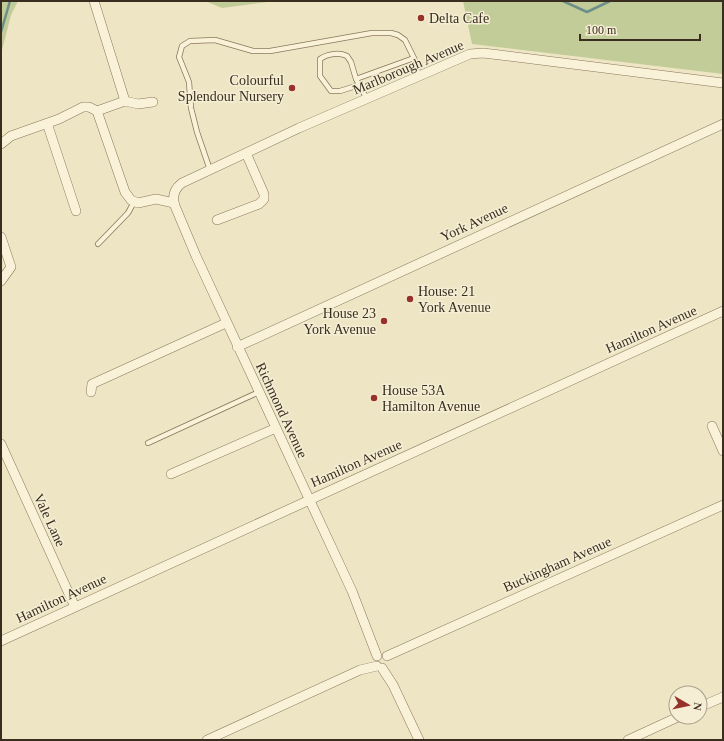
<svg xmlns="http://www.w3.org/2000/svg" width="724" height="741" font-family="'Times New Roman',serif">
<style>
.green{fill:#c2cc98}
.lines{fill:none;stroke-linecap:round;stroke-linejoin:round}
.stream{stroke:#6d8f89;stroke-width:2.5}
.lane-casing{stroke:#89775b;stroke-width:6}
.street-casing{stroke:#89775b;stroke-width:10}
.lane{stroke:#f9f1d8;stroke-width:4.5}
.street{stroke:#f9f1d8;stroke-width:9}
.poi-dot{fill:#97322b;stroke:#f5eed4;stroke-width:1.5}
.labels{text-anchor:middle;stroke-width:3;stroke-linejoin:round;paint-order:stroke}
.poi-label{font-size:14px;fill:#392d1f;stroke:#f5eed4;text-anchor:start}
.street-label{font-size:14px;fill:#392d1f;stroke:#f5eed4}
</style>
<rect width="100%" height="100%" fill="#eee5c4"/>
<path class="green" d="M 1,1 L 18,1 L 11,15 L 1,54 Z
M 205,1 L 275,1 L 222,8 Z
M 463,1 L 723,1 L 723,74 L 472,44 Z"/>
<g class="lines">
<path class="stream" d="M 563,1 L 587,12 L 610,1
M 1,32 L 10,1"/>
<g class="lane-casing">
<path id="lane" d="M 356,79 L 414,58
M 359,85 L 340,91 L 331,91 L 320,76 L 320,59 C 327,54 338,52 347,56 L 351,62 L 356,79 L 367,99
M 210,170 L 197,132 L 191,108 L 189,82 L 179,57 L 182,46 L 190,41 L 215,40 L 253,51 L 270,51 L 372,33 L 391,33 L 398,35 L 405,40 L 414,58 L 419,76
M 98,244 L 128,213 L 134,202
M 148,443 L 259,392"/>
</g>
<g class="street-casing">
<path id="street" d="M 125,101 L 138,104 L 153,102
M 97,111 L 125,192 L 131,200 L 138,203 L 156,199 L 174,203
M 47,123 L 76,211
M 1,144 L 11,136 L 59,119 L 83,107 L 89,107 L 97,111 L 125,101 L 94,1
M 217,220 L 259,204 L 264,199 L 264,194 L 246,153
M 1,237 L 11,267 L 1,281
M 237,347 L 723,124
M 91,392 L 92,384 L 226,323
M 712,426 L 723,451
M 1,444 L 75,607
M 171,474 L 276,428
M 1,641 L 723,311
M 377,656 L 352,591 L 196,256 L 175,206 C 172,197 174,189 182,183 L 299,128 L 470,54 L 483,53 L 500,55 L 723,83
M 387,656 L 723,505
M 382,668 L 393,685 L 419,740
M 700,707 L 723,697
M 207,740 L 360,670 L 377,666
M 628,740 L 678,717"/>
</g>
<use href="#lane" class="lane"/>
<use href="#street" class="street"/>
</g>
<g class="poi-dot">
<circle cx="421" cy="18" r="4"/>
<circle cx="292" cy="88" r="4"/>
<circle cx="410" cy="299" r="4"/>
<circle cx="384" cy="321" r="4"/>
<circle cx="374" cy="398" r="4"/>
</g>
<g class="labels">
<g class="poi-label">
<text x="429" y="23">Delta Cafe</text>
<text x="284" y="85" text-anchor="end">Colourful<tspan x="284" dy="16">Splendour Nursery</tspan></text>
<text x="418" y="296">House: 21<tspan x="418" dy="16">York Avenue</tspan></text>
<text x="376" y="318" text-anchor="end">House 23<tspan x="376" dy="16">York Avenue</tspan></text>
<text x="382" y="395">House 53A<tspan x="382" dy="16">Hamilton Avenue</tspan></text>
</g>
<g class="street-label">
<text transform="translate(408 67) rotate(-23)" y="5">Marlborough Avenue</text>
<text transform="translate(474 222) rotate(-25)" y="5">York Avenue</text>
<text transform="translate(651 329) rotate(-24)" y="5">Hamilton Avenue</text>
<text transform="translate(282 410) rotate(65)" y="5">Richmond Avenue</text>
<text transform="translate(356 463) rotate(-24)" y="5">Hamilton Avenue</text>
<text transform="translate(50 520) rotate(65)" y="5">Vale Lane</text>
<text transform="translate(557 564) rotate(-24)" y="5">Buckingham Avenue</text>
<text transform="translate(61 598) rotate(-25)" y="5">Hamilton Avenue</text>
</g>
</g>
<rect width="724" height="741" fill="none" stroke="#392d1f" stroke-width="4"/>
<g transform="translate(688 705) rotate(99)"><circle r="19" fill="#f5eed4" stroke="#aaa18c"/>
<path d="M0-3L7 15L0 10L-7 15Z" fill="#97322b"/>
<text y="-6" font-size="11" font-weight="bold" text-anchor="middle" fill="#392d1f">N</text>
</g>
<path d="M580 34v6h120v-6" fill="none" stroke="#392d1f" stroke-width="2"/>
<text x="586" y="34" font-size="12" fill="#392d1f" stroke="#f5eed4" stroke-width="3" paint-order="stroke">100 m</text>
</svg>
